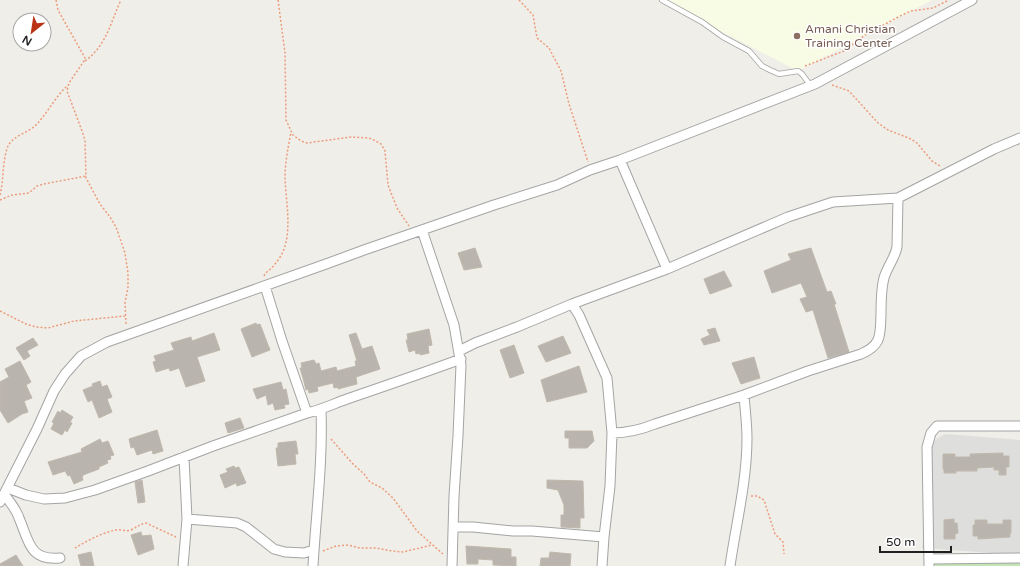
<svg xmlns="http://www.w3.org/2000/svg" width="1020" height="566" font-family="'Varela Round',sans-serif">
<style>
.residential{fill:#dededd}
.education{fill:#f8fce5}
.grass{fill:#c3e4b4}
.building{fill:#b9b5ae;stroke:#c0b8ac}
.lines{fill:none;stroke-linecap:round;stroke-linejoin:round}
.service-casing{stroke:#a4a4a4;stroke-width:6}
.minor-casing{stroke:#a4a4a4;stroke-width:11}
.path{stroke:#eb9c7d;stroke-width:1.5;stroke-dasharray:2 2;stroke-linecap:butt}
.service{stroke:#fff;stroke-width:4.5}
.minor{stroke:#fff;stroke-width:9}
.education-dot{fill:#8d6e63;stroke:#fff;stroke-width:1.5}
.labels{text-anchor:middle;stroke-width:3;stroke-linejoin:round;paint-order:stroke}
.education-label{font-size:12px;fill:#785e54;stroke:#fff;text-anchor:start}
</style>
<rect width="100%" height="100%" fill="#f0eee8"/>
<path class="residential" d="M 945,434 L 1020,440 L 1020,555 L 922,548 L 932,469 L 932,447 L 934,441 Z"/>
<path class="education" d="M 660,0 L 932,0 L 798,71 Z"/>
<path class="grass" d="M 926,563 L 1020,563 L 1020,566 L 927,566 Z"/>
<path class="building" d="M 475,248 L 482,267 L 464,270 L 458,253 Z
M 811,248 L 827,292 L 831,291 L 836,304 L 834,304 L 849,352 L 828,358 L 813,310 L 806,312 L 800,299 L 807,297 L 801,283 L 772,293 L 764,271 L 791,260 L 788,254 Z
M 724,271 L 732,286 L 710,294 L 704,279 Z
M 256,323 L 257,325 L 260,324 L 270,350 L 252,357 L 241,329 Z
M 715,328 L 720,341 L 704,345 L 701,339 L 710,335 L 707,330 Z
M 429,329 L 432,345 L 428,346 L 429,353 L 420,355 L 420,353 L 416,354 L 415,350 L 409,352 L 406,340 L 408,340 L 407,334 Z
M 214,333 L 220,350 L 197,357 L 205,381 L 186,387 L 179,368 L 170,371 L 169,368 L 156,372 L 153,362 L 156,361 L 154,356 L 174,350 L 171,343 L 191,337 L 192,341 Z
M 356,333 L 362,349 L 372,346 L 380,369 L 356,377 L 357,384 L 338,389 L 338,387 L 334,388 L 333,383 L 317,387 L 318,391 L 309,393 L 308,389 L 306,390 L 303,378 L 300,368 L 302,368 L 301,363 L 314,360 L 316,364 L 319,363 L 321,371 L 336,367 L 337,371 L 356,366 L 355,361 L 357,361 L 349,335 Z
M 563,336 L 571,353 L 546,362 L 538,346 Z
M 33,338 L 38,345 L 27,351 L 30,356 L 24,360 L 16,348 Z
M 514,345 L 524,373 L 510,378 L 500,350 Z
M 754,357 L 760,378 L 741,384 L 732,363 Z
M 20,361 L 31,382 L 26,385 L 32,398 L 24,401 L 28,412 L 22,414 L 8,423 L 0,410 L 0,382 L 9,377 L 5,369 Z
M 579,366 L 587,392 L 547,402 L 541,380 Z
M 100,381 L 102,387 L 107,385 L 112,397 L 107,399 L 112,412 L 99,418 L 92,400 L 88,402 L 83,390 L 93,386 L 92,384 Z
M 281,382 L 283,390 L 286,389 L 289,404 L 284,405 L 285,408 L 275,410 L 273,403 L 268,405 L 266,395 L 257,399 L 253,389 Z
M 62,410 L 73,417 L 70,422 L 72,423 L 67,432 L 65,430 L 62,435 L 51,429 L 54,423 L 52,422 L 58,411 L 60,413 Z
M 240,418 L 244,428 L 228,433 L 225,423 Z
M 157,430 L 163,451 L 153,454 L 152,450 L 137,455 L 134,447 L 131,448 L 129,439 Z
M 565,431 L 592,431 L 594,441 L 587,448 L 569,448 L 569,438 L 565,438 Z
M 100,439 L 102,443 L 108,441 L 114,455 L 110,456 L 111,459 L 107,460 L 108,463 L 99,467 L 99,469 L 83,475 L 83,476 L 82,477 L 83,480 L 74,484 L 70,475 L 68,476 L 65,471 L 53,475 L 48,462 L 82,452 L 81,449 Z
M 296,441 L 298,454 L 295,454 L 296,464 L 278,466 L 276,448 L 278,448 L 278,443 Z
M 1003,453 L 1003,456 L 1009,456 L 1009,467 L 1006,467 L 1006,475 L 999,475 L 999,470 L 994,470 L 994,467 L 977,468 L 977,471 L 956,471 L 956,473 L 944,473 L 944,469 L 943,469 L 943,454 L 955,454 L 955,457 L 970,457 L 970,454 Z
M 234,466 L 235,468 L 239,467 L 246,483 L 237,486 L 236,483 L 225,488 L 220,475 L 228,472 L 226,469 Z
M 142,480 L 145,502 L 138,503 L 135,482 Z
M 547,480 L 583,481 L 584,518 L 580,518 L 580,528 L 561,527 L 561,515 L 564,515 L 564,505 L 558,490 L 547,488 Z
M 954,519 L 954,523 L 957,523 L 958,533 L 955,534 L 955,539 L 944,539 L 944,520 Z
M 975,520 L 987,520 L 987,524 L 1003,524 L 1003,520 L 1011,520 L 1011,533 L 1010,533 L 1010,537 L 978,539 L 978,536 L 973,536 L 973,525 L 975,525 Z
M 141,532 L 142,536 L 151,535 L 154,549 L 138,555 L 131,535 Z
M 466,546 L 511,549 L 511,557 L 516,557 L 516,566 L 493,565 L 493,560 L 478,559 L 478,564 L 467,564 Z
M 91,552 L 94,566 L 81,566 L 78,555 Z
M 550,552 L 571,554 L 570,566 L 540,566 L 541,558 L 549,558 Z
M 16,555 L 23,566 L 0,566 L 0,564 Z"/>
<g class="lines">
<g class="service-casing">
<path id="service" d="M 662,0 L 702,22 L 723,37 L 749,51 L 762,66 L 770,70 L 779,74 L 798,71 L 802,74 L 811,86"/>
</g>
<g class="minor-casing">
<path id="minor" d="M 620,160 L 667,269
M 422,230 L 454,325 L 461,365 L 458,436 L 454,496 L 452,566
M 265,286 L 282,341 L 307,413
M 572,304 L 579,315 L 607,378 L 612,433 C 628,433 640,430 655,424 L 744,395 L 808,371 L 861,354 C 882,345 880,335 881,315 C 881,303 881,289 884,278 C 887,267 895,258 897,247 L 898,198
M 459,351 L 475,343 L 517,327 L 572,304 L 667,269 L 788,217 L 833,202 L 898,198 L 994,149 L 1020,138
M 8,488 L 26,495 L 44,499 L 65,498 L 95,490 L 148,471 L 213,446 L 307,413 C 321,410 333,404 347,399 C 385,386 423,373 461,359
M 4,494 C 10,502 16,509 19,518 C 29,541 29,561 60,558
M 0,502 L 37,429 L 54,391 L 65,374 L 81,356 L 107,342 L 326,264 L 364,250 L 494,205 L 557,185 L 590,170 L 620,160 L 815,84 L 972,0
M 187,519 L 237,523 L 246,527 L 274,549 L 285,552 L 304,553 L 314,550
M 453,527 L 473,527 L 513,531 L 532,531 L 604,537
M 929,559 L 1020,558
M 183,566 L 187,519 L 184,457
M 313,566 C 316,514 323,462 321,410
M 602,566 L 604,537 L 610,486 L 612,433
M 730,566 C 736,524 747,481 747,438 C 747,424 745,409 744,395
M 929,566 L 927,447 L 931,433 L 937,426 L 1020,426"/>
</g>
<path class="path" d="M 56,0 L 58,10 L 85,58 L 84,61 L 69,83 L 67,91 L 82,131 L 85,140 L 86,178 L 100,204 L 110,217 L 116,227 L 125,253 L 128,273 L 128,287 L 125,303 L 126,325
M 278,0 L 285,53 L 286,120 L 293,135 L 301,141 L 307,143 L 351,137 L 368,138 L 372,139 L 381,144 L 385,151 L 388,185 L 397,208 L 409,226
M 519,0 L 533,15 L 537,38 L 549,48 L 561,71 L 569,104 L 588,162
M 85,61 C 107,45 110,23 121,0
M 805,66 L 844,51 L 865,35 L 902,15 L 911,11 L 933,8 L 949,0
M 832,85 L 849,91 L 878,123 L 888,130 L 911,139 L 917,143 L 932,161 L 940,166
M 0,195 C 4,180 2,161 8,146 C 13,136 27,133 35,126 C 47,114 55,97 68,85
M 0,200 L 12,195 L 29,193 L 37,186 L 44,184 L 86,176
M 264,276 C 266,271 271,270 274,265 C 279,260 283,253 285,246 C 291,225 286,201 285,178 C 285,163 288,148 291,132
M 0,311 L 26,324 L 36,327 L 48,328 L 74,321 L 125,316
M 331,439 L 352,463 L 364,474 L 370,482 L 382,488 L 393,498 L 417,531 L 443,554
M 751,496 L 757,496 L 764,500 L 775,534 L 783,542 L 784,554
M 75,548 C 87,541 101,533 116,530 C 121,529 127,532 131,530 C 137,527 140,524 146,523 L 176,537
M 323,551 L 336,546 L 348,545 L 360,548 L 376,548 L 392,551 L 403,552 L 432,545"/>
<use href="#service" class="service"/>
<use href="#minor" class="minor"/>
</g>
<circle class="education-dot" cx="797" cy="36" r="4"/>
<g class="labels">
<g class="education-label">
<text x="805" y="33">Amani Christian<tspan x="805" dy="14">Training Center</tspan></text>
</g>
</g>
<g transform="translate(32 32) rotate(210)"><circle r="19" fill="#ffffff" stroke="#a6a6a6"/>
<path d="M0-3L7 15L0 10L-7 15Z" fill="#bb3316"/>
<text y="-6" font-size="11" font-weight="bold" text-anchor="middle" fill="#202020">N</text>
</g>
<path d="M880 546v6h71v-6" fill="none" stroke="#202020" stroke-width="2"/>
<text x="886" y="546" font-size="12" fill="#202020" stroke="#ffffff" stroke-width="3" paint-order="stroke">50 m</text>
</svg>
